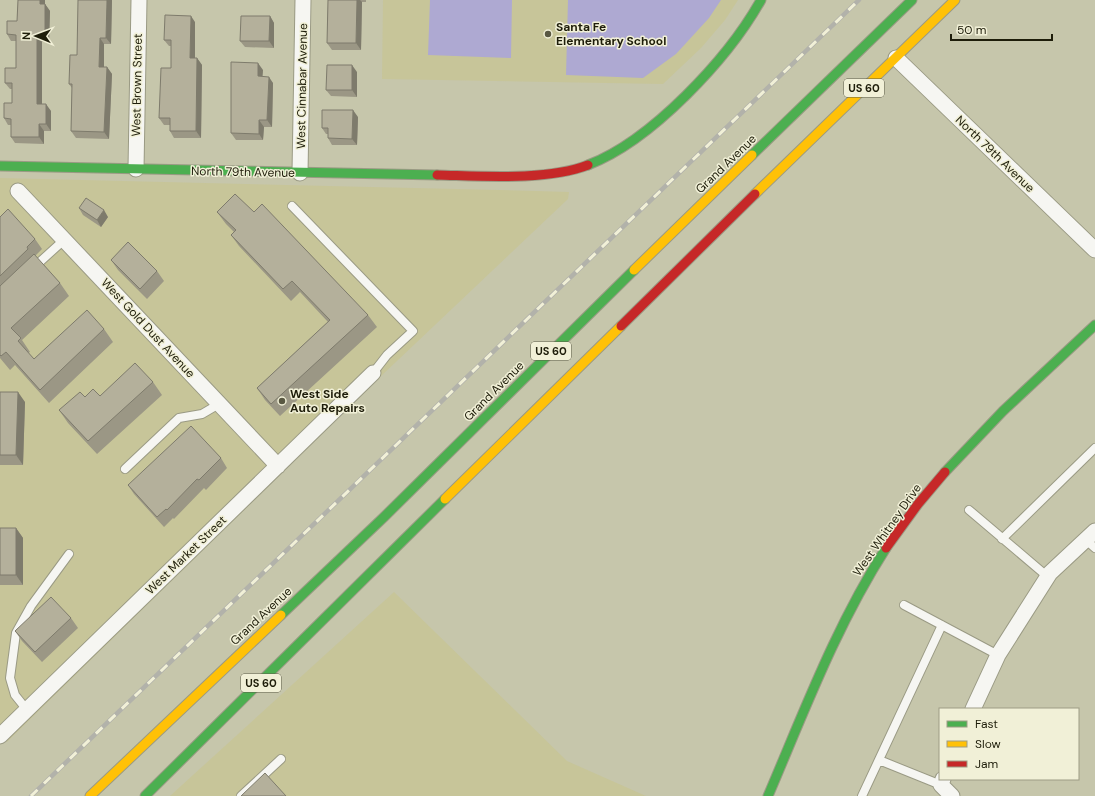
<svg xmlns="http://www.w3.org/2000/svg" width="1095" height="796" font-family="'DM Sans',sans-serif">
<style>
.built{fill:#c7c599}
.park{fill:#aea9d2}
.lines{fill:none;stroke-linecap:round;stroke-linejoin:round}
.lane-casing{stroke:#9a9a84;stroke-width:10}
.street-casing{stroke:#9a9a84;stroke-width:17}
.fast-casing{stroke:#9a9a84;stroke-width:11}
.slow-casing{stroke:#9a9a84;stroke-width:11}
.jam-casing{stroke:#9a9a84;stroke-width:11}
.lane{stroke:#f6f6f2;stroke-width:8}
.street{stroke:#f6f6f2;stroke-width:15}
.fast{stroke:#4caf50;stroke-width:9}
.slow{stroke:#ffc107;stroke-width:9}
.jam{stroke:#c62828;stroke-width:9}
.rail-casing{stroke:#b2b2aa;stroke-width:4.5}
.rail{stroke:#f1f0d7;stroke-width:3;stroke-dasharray:9;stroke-linecap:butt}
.wall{fill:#9b9785}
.shaded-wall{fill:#7e7b6c}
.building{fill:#b4b09b;stroke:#7e7b6c}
.poi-dot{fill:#595842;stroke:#f1f0d7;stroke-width:1.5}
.labels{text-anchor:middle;stroke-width:3;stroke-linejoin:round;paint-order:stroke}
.shield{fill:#f1f0d7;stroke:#5d5c48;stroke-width:1}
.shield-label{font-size:11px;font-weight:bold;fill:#1e1d0a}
.poi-label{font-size:12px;font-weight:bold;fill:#1e1d0a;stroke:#f1f0d7;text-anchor:start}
.street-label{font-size:12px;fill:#1e1d0a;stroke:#f1f0d7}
</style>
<rect width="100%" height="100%" fill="#c6c6ab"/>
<path class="built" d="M 383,0 L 738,0 L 725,20 L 701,48 L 663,84 L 382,79 Z
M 0,178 L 536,191 L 569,192 L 568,199 L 379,378 L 7,742 L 0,734 Z
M 394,592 L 567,761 L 646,796 L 170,796 Z"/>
<path class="park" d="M 430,0 L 512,0 L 511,58 L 428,55 Z
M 568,0 L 721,0 L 709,18 L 676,54 L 643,78 L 566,75 Z"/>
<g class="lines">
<g class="lane-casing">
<path id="lane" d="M 292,206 L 413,331 L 387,355 L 373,373
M 32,269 L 64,240
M 125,469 L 179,418 L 202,414 L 219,404
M 969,510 L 1048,577
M 1002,539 L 1095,448
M 1086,540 L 1095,548
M 904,605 L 998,655
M 27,710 L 15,695 L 10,678 L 16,633 L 31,606 L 69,554
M 879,760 L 941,785
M 241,796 L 281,759
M 862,796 L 942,625"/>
</g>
<g class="street-casing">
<path id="street" d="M 896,58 L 1095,250
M 136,169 L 139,0
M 300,173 L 303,0
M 18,191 L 278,466
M 973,709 L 998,655 L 1050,573 L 1095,531
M 0,736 L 373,373
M 943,779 L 941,785 L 952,796"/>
</g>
<g class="fast-casing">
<path id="fast" d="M 752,155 L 912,0
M 588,165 C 651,141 728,59 761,0
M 0,166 L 437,175
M 945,472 L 1003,411 L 1095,325
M 281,615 L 384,517 L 634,270
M 145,796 L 445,499
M 768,796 C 804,712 836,626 886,548"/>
</g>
<g class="slow-casing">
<path id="slow" d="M 755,194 L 955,0
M 634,270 L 752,155
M 445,499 L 621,326
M 90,796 L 281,615"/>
</g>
<g class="jam-casing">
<path id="jam" d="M 437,175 C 481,176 547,181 588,165
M 621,326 L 755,194
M 886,548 L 918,504 L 945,472"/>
</g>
<use href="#lane" class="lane"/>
<use href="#street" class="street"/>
<use href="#fast" class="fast"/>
<use href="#slow" class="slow"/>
<use href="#jam" class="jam"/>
<g class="rail-casing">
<path id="rail" d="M 31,796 L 859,0"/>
</g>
<use href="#rail" class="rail"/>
</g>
<path class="wall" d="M 18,0 L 45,0 L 45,4 L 50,11 L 49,42 L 42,42 L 42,104 L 51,111 L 51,131 L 44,131 L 44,144 L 15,143 L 11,137 L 11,125 L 8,125 L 4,118 L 12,103 L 12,89 L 10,89 L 5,83 L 16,68 L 16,41 L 11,41 L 7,34 L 17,21 Z
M 112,0 L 111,44 L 104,44 L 104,67 L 107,67 L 112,74 L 109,139 L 76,138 L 71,131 L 72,88 L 69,84 L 77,55 Z
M 328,0 L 366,0 L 366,2 L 362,2 L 361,50 L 332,50 L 327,43 Z
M 270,16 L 274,23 L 274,48 L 245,47 L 240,41 Z
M 195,22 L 195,58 L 197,58 L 202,65 L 201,138 L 174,138 L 170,131 L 170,125 L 164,125 L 159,118 L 171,68 L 171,46 L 169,46 L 164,40 Z
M 263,70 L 262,76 L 273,83 L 272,127 L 264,127 L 263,140 L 236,140 L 231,133 Z
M 357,72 L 357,97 L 331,96 L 326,90 Z
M 358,117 L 357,145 L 332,145 L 328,138 L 328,134 L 326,134 L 322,128 Z
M 79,208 L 108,217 L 101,227 L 83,215 Z
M 217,212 L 254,212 L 368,315 L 377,327 L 280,416 L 265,400 L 257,388 L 328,322 L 300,292 L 291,301 L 239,246 L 231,235 L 234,232 L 226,224 Z
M 0,217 L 35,239 L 42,249 L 35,256 L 60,283 L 69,296 L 22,340 L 30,352 L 28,353 L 34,359 L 104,329 L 113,342 L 49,403 L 15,365 L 10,370 L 0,358 Z
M 111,260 L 157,271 L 164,281 L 147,299 L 118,270 Z
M 153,382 L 162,395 L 97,454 L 68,423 L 59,410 L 85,397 L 100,396 Z
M 0,392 L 25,402 L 23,465 L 0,465 Z
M 221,458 L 227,468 L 206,490 L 204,488 L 174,519 L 173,518 L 164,527 L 134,494 L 128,485 Z
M 0,528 L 16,528 L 23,538 L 23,585 L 0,585 Z
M 71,618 L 78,628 L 42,662 L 22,641 L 15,631 Z"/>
<path class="shaded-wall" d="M 40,0 L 45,0 L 45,11 L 40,4 Z
M 107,0 L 112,0 L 111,44 L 106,38 Z
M 357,0 L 360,0 L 362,2 L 361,50 L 356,43 Z
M 45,4 L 50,11 L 49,42 L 45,35 Z
M 191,16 L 195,22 L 195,65 L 190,58 Z
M 270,16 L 274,23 L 274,48 L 269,41 Z
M 37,35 L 42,42 L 42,110 L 37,104 Z
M 100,38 L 104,44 L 104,74 L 99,67 Z
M 197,58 L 202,65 L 201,138 L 196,131 Z
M 258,63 L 263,70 L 262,83 L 258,76 Z
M 352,65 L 357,72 L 357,97 L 352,90 Z
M 107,67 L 112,74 L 109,139 L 104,132 Z
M 269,77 L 273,83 L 272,127 L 267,120 Z
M 46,104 L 51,111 L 51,131 L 46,124 Z
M 353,110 L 358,117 L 357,145 L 352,139 Z
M 259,120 L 264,127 L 263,140 L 259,134 Z
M 39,124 L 44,131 L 44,144 L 39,137 Z
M 104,210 L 108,217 L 101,227 L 97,220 Z
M 18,392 L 25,402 L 23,465 L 16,455 Z
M 16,528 L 23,538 L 23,585 L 16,575 Z"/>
<path class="building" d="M 18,0 L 40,0 L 40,4 L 45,4 L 45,35 L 37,35 L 37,104 L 46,104 L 46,124 L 39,124 L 39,137 L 11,137 L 11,119 L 4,118 L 4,103 L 12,103 L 12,83 L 5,83 L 5,68 L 16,68 L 16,35 L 7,34 L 7,21 L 17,21 Z
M 78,0 L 107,0 L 106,38 L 100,38 L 99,67 L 107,67 L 104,132 L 71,131 L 72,84 L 69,84 L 70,55 L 77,55 Z
M 328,0 L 357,0 L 356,43 L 327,43 Z
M 165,15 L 191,16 L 190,58 L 197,58 L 196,131 L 170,131 L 170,118 L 159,118 L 161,68 L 171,68 L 171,40 L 164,40 Z
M 241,16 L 270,16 L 269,41 L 240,41 Z
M 231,62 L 258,63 L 258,76 L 269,77 L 267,120 L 259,120 L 259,134 L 231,133 Z
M 327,65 L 352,65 L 352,90 L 326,90 Z
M 322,110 L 353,110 L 352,139 L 328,138 L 328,128 L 322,128 Z
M 235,194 L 254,212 L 262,204 L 368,315 L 271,404 L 257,388 L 330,320 L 292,281 L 283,289 L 231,235 L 236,230 L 217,212 Z
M 86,198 L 104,210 L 97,220 L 79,208 Z
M 8,209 L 35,239 L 27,247 L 28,249 L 0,276 L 0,217 Z
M 128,242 L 157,271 L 140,289 L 111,260 Z
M 34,254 L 60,283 L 11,328 L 21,338 L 18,341 L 34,359 L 87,310 L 104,329 L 40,390 L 6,352 L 1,356 L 0,355 L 0,286 Z
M 135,363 L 153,382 L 88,441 L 59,410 L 80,392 L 85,397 L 93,389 L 100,396 Z
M 0,392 L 18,392 L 16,455 L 0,455 Z
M 191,426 L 221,458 L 199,480 L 197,479 L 167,510 L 166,509 L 157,517 L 128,485 Z
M 0,528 L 16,528 L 16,575 L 0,575 Z
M 51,597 L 71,618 L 35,652 L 15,631 Z
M 265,773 L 286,796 L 241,796 Z"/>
<g class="poi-dot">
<circle cx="548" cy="34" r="4"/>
<circle cx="282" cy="401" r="4"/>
</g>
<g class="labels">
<g class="shield">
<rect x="844" y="79" width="40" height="18" rx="3"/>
<rect x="531" y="342" width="40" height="18" rx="3"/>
<rect x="241" y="674" width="40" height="18" rx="3"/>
</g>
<g class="shield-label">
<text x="864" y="92">US 60</text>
<text x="551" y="355">US 60</text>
<text x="261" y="687">US 60</text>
</g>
<g class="poi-label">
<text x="556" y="31">Santa Fe<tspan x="556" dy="14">Elementary School</tspan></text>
<text x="290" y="398">West Side<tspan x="290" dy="14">Auto Repairs</tspan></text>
</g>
<g class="street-label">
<text transform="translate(137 85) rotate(-89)" y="4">West Brown Street</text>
<text transform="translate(302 86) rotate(-89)" y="4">West Cinnabar Avenue</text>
<text transform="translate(995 154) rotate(44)" y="4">North 79th Avenue</text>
<text transform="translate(726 164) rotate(-44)" y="4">Grand Avenue</text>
<text transform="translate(243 172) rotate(1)" y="4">North 79th Avenue</text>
<text transform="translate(148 328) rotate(47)" y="4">West Gold Dust Avenue</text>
<text transform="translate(494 391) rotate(-45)" y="4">Grand Avenue</text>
<text transform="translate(887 530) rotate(-55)" y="4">West Whitney Drive</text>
<text transform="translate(186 555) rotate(-44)" y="4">West Market Street</text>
<text transform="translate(261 616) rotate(-43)" y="4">Grand Avenue</text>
</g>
</g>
<rect x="939" y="708" width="140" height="72" fill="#f1f0d7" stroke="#9d9c85"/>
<rect x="947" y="721" width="20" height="6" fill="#4caf50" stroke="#9d9c85"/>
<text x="975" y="728" font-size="12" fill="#1e1d0a">Fast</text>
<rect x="947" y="741" width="20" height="6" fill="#ffc107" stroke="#9d9c85"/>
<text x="975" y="748" font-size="12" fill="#1e1d0a">Slow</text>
<rect x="947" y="761" width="20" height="6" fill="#c62828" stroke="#9d9c85"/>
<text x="975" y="768" font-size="12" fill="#1e1d0a">Jam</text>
<g transform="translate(36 36) rotate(271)" stroke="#f1f0d7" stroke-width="3" paint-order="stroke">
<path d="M0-3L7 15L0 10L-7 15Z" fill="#1e1d0a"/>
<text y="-6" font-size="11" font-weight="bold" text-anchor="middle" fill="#1e1d0a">N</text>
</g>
<path d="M951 34v6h101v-6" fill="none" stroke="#1e1d0a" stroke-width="2"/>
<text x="957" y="34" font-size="12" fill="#1e1d0a" stroke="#f1f0d7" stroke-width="3" paint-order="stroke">50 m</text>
</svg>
